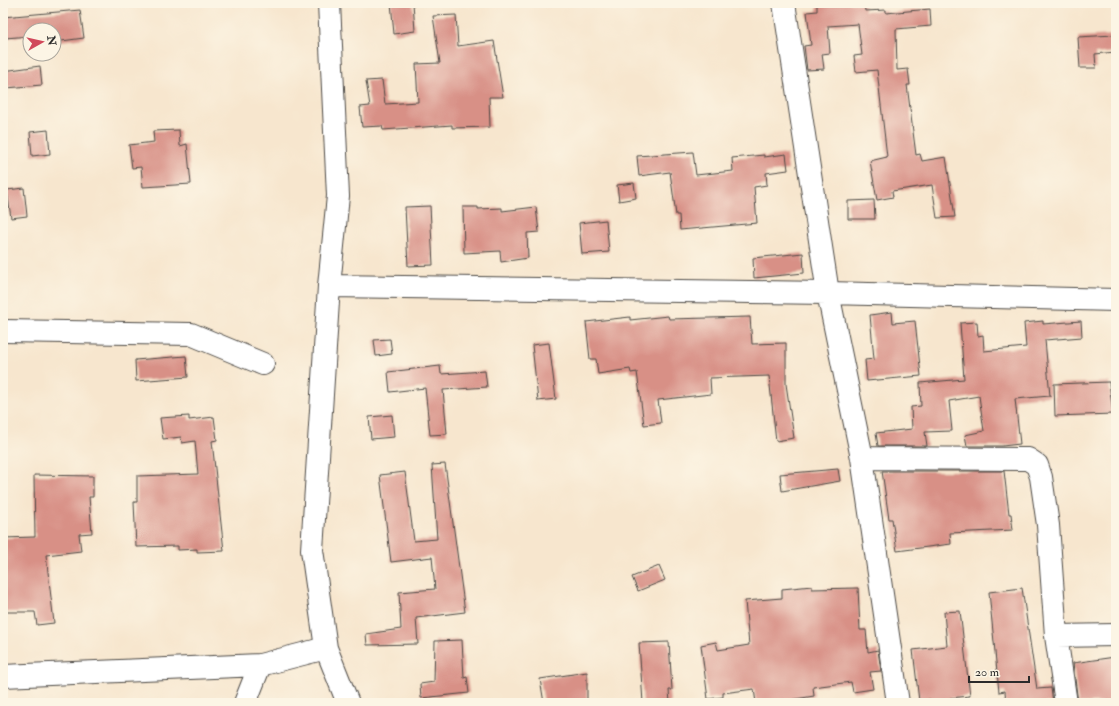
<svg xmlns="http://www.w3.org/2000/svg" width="1119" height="706" font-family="'IM FELL Double Pica',serif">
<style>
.building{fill:#d89086}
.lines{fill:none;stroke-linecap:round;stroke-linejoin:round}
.minor-casing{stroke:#4a4743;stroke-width:24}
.minor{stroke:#fff;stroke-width:22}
</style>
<rect width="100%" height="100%" fill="#fcf5e5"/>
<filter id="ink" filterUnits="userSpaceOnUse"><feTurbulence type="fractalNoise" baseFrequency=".025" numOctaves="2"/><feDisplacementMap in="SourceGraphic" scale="8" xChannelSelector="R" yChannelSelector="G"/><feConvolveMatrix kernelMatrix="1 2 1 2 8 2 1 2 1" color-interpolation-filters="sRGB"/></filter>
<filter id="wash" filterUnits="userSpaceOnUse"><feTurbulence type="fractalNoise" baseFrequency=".012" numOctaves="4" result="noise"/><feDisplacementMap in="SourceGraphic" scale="16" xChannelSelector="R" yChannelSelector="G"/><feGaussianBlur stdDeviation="0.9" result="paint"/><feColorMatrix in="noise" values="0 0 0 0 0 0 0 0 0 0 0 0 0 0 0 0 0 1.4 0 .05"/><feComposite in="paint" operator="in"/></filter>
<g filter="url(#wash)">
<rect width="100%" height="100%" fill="#f7e6ce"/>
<g id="blocks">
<path class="building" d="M 391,3 L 413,3 L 415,31 L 394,34 Z
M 817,3 L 864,3 L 865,11 L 886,10 L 886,13 L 930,9 L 931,26 L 896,29 L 897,70 L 908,69 L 910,85 L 907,85 L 916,155 L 920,154 L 922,161 L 946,157 L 955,217 L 937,218 L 932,185 L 892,191 L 893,197 L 877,200 L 870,161 L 887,157 L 877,70 L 856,72 L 854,56 L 862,55 L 858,24 L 828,26 L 830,53 L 822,54 L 824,69 L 807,70 L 804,46 L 811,45 L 807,12 L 817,11 Z
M 80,10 L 84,38 L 54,42 L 54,30 L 30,30 L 30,36 L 5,38 L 3,17 Z
M 456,15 L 458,46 L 494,41 L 503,97 L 489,97 L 490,127 L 452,128 L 452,125 L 383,130 L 382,126 L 362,127 L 360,107 L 370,106 L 366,81 L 382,80 L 385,104 L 418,102 L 416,64 L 440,63 L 433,16 Z
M 1114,35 L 1115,52 L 1095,54 L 1096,68 L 1080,68 L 1078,37 Z
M 40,66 L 42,85 L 6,88 L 3,71 Z
M 48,130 L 50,154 L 32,156 L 30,132 Z
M 179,130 L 180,146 L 187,144 L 191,184 L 143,187 L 141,167 L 132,168 L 129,145 L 154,142 L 153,131 Z
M 693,152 L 696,175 L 733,171 L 732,158 L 764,155 L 764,157 L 786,154 L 788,170 L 766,173 L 767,185 L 754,187 L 757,223 L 680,230 L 679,215 L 676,215 L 670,172 L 639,176 L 637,156 Z
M 634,183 L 636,198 L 619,201 L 617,185 Z
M 24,188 L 27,216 L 11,218 L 7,190 Z
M 874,200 L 875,219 L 848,219 L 848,201 Z
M 430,206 L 433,265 L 408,266 L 405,207 Z
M 463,207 L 478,207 L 478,209 L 502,208 L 502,211 L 536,207 L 539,232 L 527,233 L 528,258 L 501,262 L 500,251 L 464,253 Z
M 606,220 L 609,252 L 582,254 L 579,223 Z
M 803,253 L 804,273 L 754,278 L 753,258 Z
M 892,312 L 893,323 L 915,321 L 921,376 L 867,381 L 865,360 L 874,359 L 870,315 Z
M 668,316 L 669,319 L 750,317 L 752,344 L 786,343 L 786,384 L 794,438 L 776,441 L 769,376 L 710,378 L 711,394 L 658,400 L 661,423 L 644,425 L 637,372 L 631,373 L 630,369 L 598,374 L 596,359 L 590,359 L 586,322 L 630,317 L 630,320 Z
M 1043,321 L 1043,324 L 1081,321 L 1082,337 L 1045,340 L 1050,396 L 1015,399 L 1020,444 L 1002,446 L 967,446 L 965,435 L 984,431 L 979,396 L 949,401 L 952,431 L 925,432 L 927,446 L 878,446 L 876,433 L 912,429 L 911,407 L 921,406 L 920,383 L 964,379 L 960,323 L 977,322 L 978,336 L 983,335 L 984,351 L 1026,347 L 1024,323 Z
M 390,339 L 392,354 L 376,356 L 374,340 Z
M 549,343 L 556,399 L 538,401 L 532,345 Z
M 186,356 L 188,377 L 136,381 L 135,360 Z
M 440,366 L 441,374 L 485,371 L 487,387 L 443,390 L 447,434 L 430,435 L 425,388 L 390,392 L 388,372 Z
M 1109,382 L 1113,414 L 1055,416 L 1054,384 Z
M 392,415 L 394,437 L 371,439 L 369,417 Z
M 189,416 L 189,420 L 214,417 L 217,440 L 212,441 L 224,551 L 197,552 L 197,549 L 178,550 L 178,546 L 136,547 L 134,502 L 137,502 L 137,476 L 198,474 L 195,441 L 182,443 L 181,437 L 163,439 L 160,418 Z
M 445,464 L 465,612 L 416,618 L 418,644 L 367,645 L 366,634 L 401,629 L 399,592 L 435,589 L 432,557 L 391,562 L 380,475 L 405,472 L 414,541 L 437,539 L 432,465 Z
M 838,469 L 840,481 L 782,491 L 780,474 Z
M 882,471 L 1004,471 L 1009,514 L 1011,514 L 1013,530 L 950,533 L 951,544 L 897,551 L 892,519 L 889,519 Z
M 34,475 L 93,476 L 93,497 L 89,497 L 92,533 L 79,534 L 81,551 L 46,555 L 54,623 L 37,625 L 35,612 L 3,612 L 3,538 L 35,537 Z
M 659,566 L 665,580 L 638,591 L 632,577 Z
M 812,586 L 812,589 L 858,588 L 860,630 L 866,630 L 868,652 L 878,650 L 881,671 L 870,672 L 873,689 L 853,692 L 851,682 L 813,687 L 814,696 L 771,703 L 756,703 L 754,689 L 723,693 L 723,697 L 708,699 L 701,645 L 716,642 L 718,650 L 749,645 L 745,601 L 782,598 L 782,589 Z
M 1022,588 L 1037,689 L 1051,688 L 1053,703 L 1006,703 L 1005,691 L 999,692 L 989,592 Z
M 960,611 L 970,696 L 950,698 L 950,703 L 930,703 L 930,699 L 919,701 L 913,650 L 947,646 L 944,612 Z
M 462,640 L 464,678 L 467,677 L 469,693 L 421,698 L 420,684 L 434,682 L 435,641 Z
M 669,642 L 672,690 L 669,690 L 670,703 L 643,703 L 639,643 Z
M 1115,657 L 1116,703 L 1078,703 L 1073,663 Z
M 587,672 L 587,703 L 544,703 L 540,679 Z"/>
</g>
</g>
<g filter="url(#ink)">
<use href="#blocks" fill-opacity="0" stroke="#4a4743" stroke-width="1"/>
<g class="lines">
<g class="minor-casing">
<path id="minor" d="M 329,3 L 338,196 L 329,286 L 312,550 L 326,648 L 348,703
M 784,3 L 828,293 L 862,458 L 898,703
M 329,286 L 828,293 L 1116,300
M 3,331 L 191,334 L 263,364
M 862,458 L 1028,459 L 1037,465 L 1041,477 L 1048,525 L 1056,636 L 1066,703
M 1056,636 L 1116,635
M 3,676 L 260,665 L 326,648
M 245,703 L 260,665"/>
</g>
<use href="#minor" class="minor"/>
</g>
</g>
<rect width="1119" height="706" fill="none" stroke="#fcf5e5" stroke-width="16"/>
<g transform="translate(42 42) rotate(82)"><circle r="19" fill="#fcf5e5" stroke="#a8a49b"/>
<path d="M0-3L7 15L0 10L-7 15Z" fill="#d1495b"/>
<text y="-6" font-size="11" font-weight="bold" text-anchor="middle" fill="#2b2b2b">N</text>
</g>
<path d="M969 676v6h60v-6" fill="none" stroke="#2b2b2b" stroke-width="2"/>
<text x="975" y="676" font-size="12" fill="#2b2b2b" stroke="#fcf5e5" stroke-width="3" paint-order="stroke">20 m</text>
</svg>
